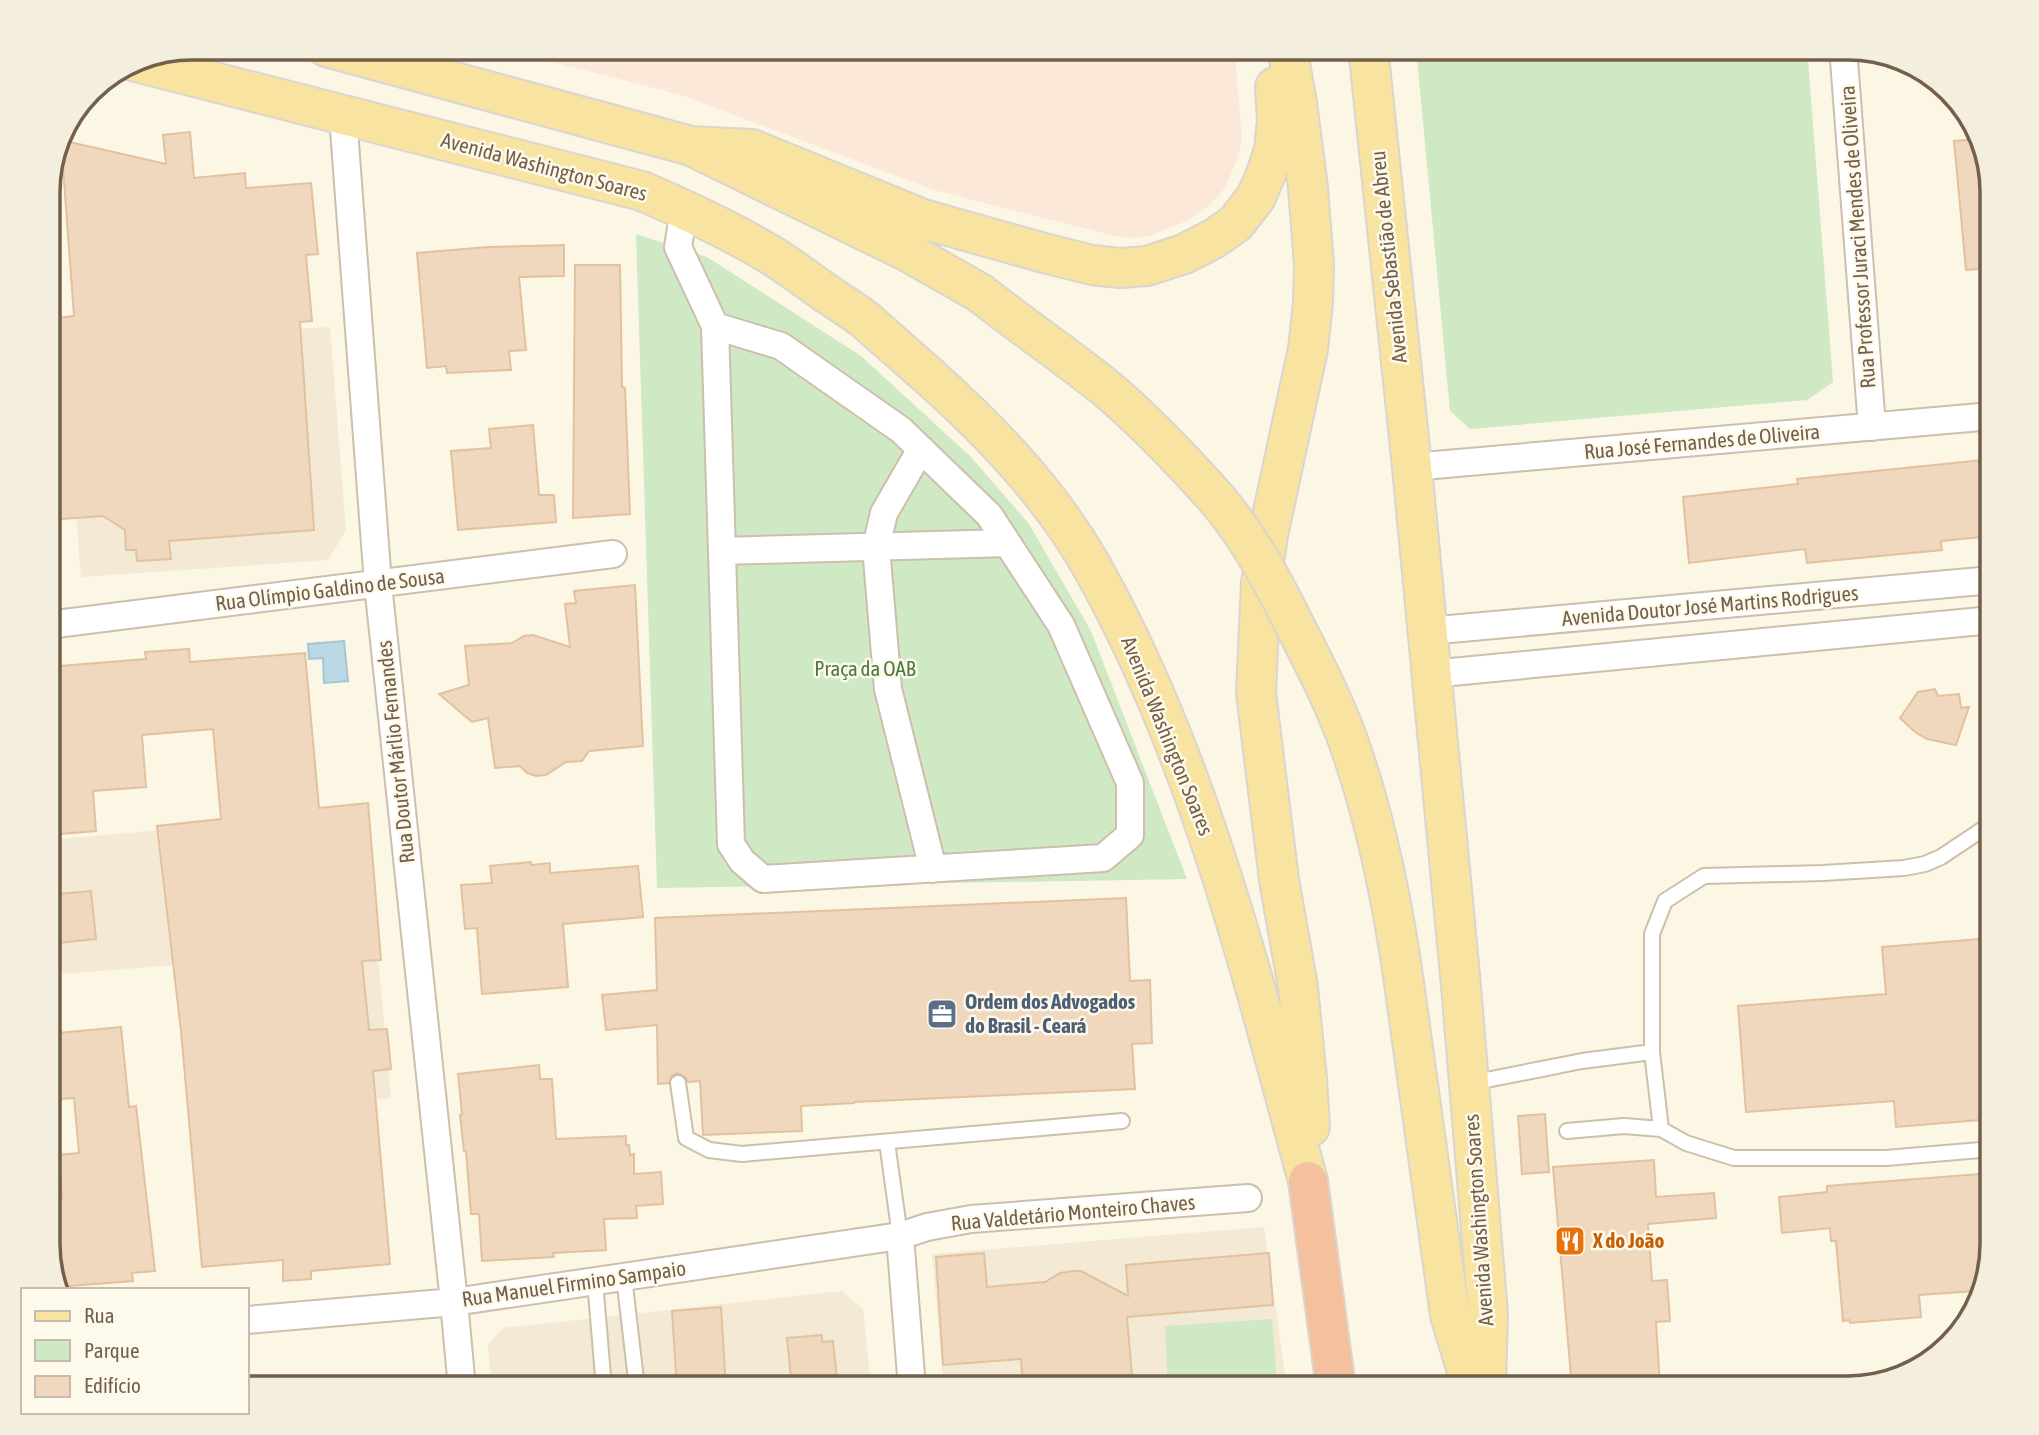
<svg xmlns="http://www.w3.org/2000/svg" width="2039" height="1435" font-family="'Asap Condensed',sans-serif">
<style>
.residential{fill:#f3e9d4}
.commercial{fill:#fce8d9}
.green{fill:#cee9c4}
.water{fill:#bad9e5;stroke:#a1c7d6;stroke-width:2}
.building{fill:#f0d8be;stroke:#e2c19e;stroke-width:2}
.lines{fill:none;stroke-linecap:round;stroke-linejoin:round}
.lane-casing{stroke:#cdbfac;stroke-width:18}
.street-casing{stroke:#cdbfac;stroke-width:30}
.primary-casing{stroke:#dbd5d0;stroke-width:42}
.highway-casing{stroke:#dbd5d0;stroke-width:42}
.lane{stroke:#fff;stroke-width:14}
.street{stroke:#fff;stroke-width:26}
.primary{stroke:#f8e3a0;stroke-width:38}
.highway{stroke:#f4c09e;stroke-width:38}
.primary-bridge-casing{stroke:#dbd5d0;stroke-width:42;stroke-linecap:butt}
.primary-bridge{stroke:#f8e3a0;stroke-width:38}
.labels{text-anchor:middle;stroke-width:5;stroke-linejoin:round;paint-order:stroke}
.street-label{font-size:21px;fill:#745f4b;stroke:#fefaeb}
.park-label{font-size:21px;fill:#4c7943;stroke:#fefaeb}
.service-label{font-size:21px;font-weight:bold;fill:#4e5e75;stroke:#fefaeb;text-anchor:start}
.food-label{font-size:21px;font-weight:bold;fill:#c56008;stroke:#fefaeb;text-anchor:start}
.rim{fill:none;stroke:#745f4b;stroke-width:3.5}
</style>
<rect width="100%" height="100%" fill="#fcf6e5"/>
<path class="residential" d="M 61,324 L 180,336 L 330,327 L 346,531 L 328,560 L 81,577 Z
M 365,812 L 391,1098 L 191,1116 L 177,965 L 48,975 L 48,840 Z
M 1264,1227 L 1287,1388 L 944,1388 L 932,1254 Z
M 842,1291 L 863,1309 L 871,1388 L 492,1388 L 488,1345 L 503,1328 Z"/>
<path class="commercial" d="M 494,47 L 1234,47 L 1242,138 L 1237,160 L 1224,189 L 1210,205 L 1189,220 L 1149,236 L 1134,238 L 1115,236 L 934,190 L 681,95 Z"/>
<path class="green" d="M 1416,47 L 1807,47 L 1833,382 L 1807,400 L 1470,429 L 1450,411 Z
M 636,234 L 707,257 L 861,356 L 970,456 L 1029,524 L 1091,631 L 1187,879 L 657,888 Z
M 1272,1319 L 1277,1381 L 1168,1388 L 1165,1326 Z"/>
<path class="water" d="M 344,641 L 348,681 L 324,683 L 323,658 L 309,659 L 308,644 Z"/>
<path class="building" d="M 190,132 L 194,178 L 245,173 L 246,188 L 311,183 L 318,254 L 306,255 L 312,321 L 300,322 L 314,530 L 169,541 L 171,559 L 137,561 L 136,550 L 126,550 L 125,530 L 103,516 L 48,520 L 48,319 L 74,316 L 61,140 L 166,164 L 163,135 Z
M 1979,139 L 1992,191 L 1992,268 L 1966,270 L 1954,141 Z
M 564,245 L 564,276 L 519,277 L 526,350 L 509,351 L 511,370 L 447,373 L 446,366 L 427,368 L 417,253 L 488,247 Z
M 575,265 L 620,265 L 622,387 L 625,388 L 630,514 L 573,518 Z
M 533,425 L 539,495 L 554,495 L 556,522 L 458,530 L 451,451 L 491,448 L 489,429 Z
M 1992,459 L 1992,536 L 1941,541 L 1942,550 L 1807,563 L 1805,549 L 1689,563 L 1683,497 L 1798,484 L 1797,479 Z
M 635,585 L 643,746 L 589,751 L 582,761 L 566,762 L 546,775 L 536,776 L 527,773 L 520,766 L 495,768 L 488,718 L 472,722 L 439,694 L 469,685 L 465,646 L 512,643 L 524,636 L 533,635 L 570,647 L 565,604 L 576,603 L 574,591 Z
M 189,649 L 190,662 L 305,653 L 319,808 L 368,803 L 381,960 L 362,961 L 369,1030 L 387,1029 L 391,1069 L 373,1071 L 390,1264 L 311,1271 L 311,1279 L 283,1281 L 283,1260 L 202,1267 L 181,1031 L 157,826 L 221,819 L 213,729 L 142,735 L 146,787 L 93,791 L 96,831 L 48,835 L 48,667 L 146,659 L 145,652 Z
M 1935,689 L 1938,696 L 1959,694 L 1961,708 L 1969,707 L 1956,745 L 1927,739 L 1915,732 L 1900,718 L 1918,692 Z
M 531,862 L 531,865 L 550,863 L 550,873 L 638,866 L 643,917 L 563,924 L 568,987 L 482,994 L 477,928 L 465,929 L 461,885 L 492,883 L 490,866 Z
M 91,891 L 96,939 L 48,944 L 48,895 Z
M 1126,898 L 1130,981 L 1150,980 L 1152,1043 L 1132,1044 L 1135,1089 L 854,1102 L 854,1103 L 801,1106 L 802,1131 L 703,1135 L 700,1081 L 688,1082 L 685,1077 L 677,1073 L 672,1076 L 669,1083 L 658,1084 L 657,1025 L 606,1030 L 602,995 L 657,990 L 655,918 Z
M 1992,938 L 1992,1119 L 1896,1127 L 1894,1101 L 1746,1112 L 1738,1006 L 1886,994 L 1882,947 Z
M 121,1027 L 129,1107 L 136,1106 L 155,1271 L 132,1273 L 133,1281 L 58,1287 L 48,1253 L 48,1201 L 62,1199 L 58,1155 L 79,1153 L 74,1098 L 48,1100 L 48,1034 Z
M 539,1065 L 540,1079 L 552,1079 L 556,1139 L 626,1136 L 626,1145 L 629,1145 L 630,1155 L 634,1154 L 634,1174 L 661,1172 L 663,1204 L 636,1206 L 637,1218 L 604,1219 L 606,1250 L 553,1253 L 554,1257 L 482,1261 L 479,1214 L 471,1214 L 466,1151 L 464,1151 L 460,1115 L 462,1115 L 458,1074 Z
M 1545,1114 L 1549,1172 L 1522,1174 L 1518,1116 Z
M 1654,1160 L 1656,1197 L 1714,1193 L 1716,1218 L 1648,1224 L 1652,1281 L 1667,1280 L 1670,1321 L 1656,1322 L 1660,1387 L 1572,1388 L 1553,1167 Z
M 1992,1173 L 1992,1244 L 1976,1291 L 1919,1295 L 1921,1317 L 1850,1323 L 1849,1320 L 1843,1321 L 1836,1241 L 1831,1241 L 1830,1228 L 1782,1233 L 1779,1197 L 1827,1192 L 1827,1186 Z
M 984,1253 L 987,1287 L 1045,1282 L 1060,1273 L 1073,1271 L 1081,1271 L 1128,1296 L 1126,1265 L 1269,1253 L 1273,1305 L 1127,1317 L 1133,1388 L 1023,1388 L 1021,1359 L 943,1365 L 936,1257 Z
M 721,1307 L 726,1388 L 677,1388 L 672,1311 Z
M 822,1335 L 822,1342 L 833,1341 L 838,1388 L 792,1388 L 787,1338 Z"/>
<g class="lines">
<g class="lane-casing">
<path id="lane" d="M 1652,1052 L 1661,1129
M 678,1083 L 686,1138 L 709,1150 L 742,1154 L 1122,1121
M 1471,1083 L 1582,1061 L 1652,1052 L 1652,934 L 1665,901 L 1704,876 L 1823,873 L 1904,868 L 1925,864 L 1941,857 L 1992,823
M 1567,1131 L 1624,1126 L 1661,1129 L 1686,1143 L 1734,1158 L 1886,1158 L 1992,1149
M 887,1142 L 900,1236
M 624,1277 L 637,1388
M 595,1281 L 604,1388"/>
</g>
<g class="street-casing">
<path id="street" d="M 1843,47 L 1872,427
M 343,116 L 378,584 L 454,1302 L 462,1388
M 684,209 L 678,247 L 715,326 L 731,844 L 742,861 L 763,879 L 1103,858 L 1130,835 L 1130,783 L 1061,625 L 989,515 L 901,430 L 781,346 L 715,326
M 921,449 L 884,513 L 876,547 L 888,689 L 933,869
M 1412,467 L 1992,416
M 722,551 L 1007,543
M 48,625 L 613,554
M 1428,631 L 1992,580
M 1431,674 L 1992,620
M 900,1236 L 912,1388
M 247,1320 L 454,1302 L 900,1236 L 927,1227 L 971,1219 L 1248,1198"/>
</g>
<g class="primary-casing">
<path id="primary" d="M 326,47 L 691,146 L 908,252 L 980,293
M 1287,47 L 1297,103 L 1308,188 L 1314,265 L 1313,303 L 1308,349 L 1268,535 L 1261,583 L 1256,693 L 1279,880 L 1298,987 L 1307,1079 L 1310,1127
M 1368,47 L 1412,467 L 1461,986 L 1488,1314 L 1486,1388
M 132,61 L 642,191 C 686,210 730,230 771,255 C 789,266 806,279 823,291 C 836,300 851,309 864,319 C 886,338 908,358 930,377 C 992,433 1051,494 1092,567 C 1199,757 1251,972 1308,1181
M 691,146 L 752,149 L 923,219 L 1044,253 L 1092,265 L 1120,268 L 1147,266 L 1184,254 L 1215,238 L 1236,223 L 1256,197 L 1266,174 L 1274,150 L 1277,120 L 1275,87
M 1404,983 L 1450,1315 L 1472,1388"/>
</g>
<g class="highway-casing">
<path id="highway" d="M 1308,1181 L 1336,1388"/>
</g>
<use href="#lane" class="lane"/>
<use href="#street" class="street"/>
<use href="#primary" class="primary"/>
<use href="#highway" class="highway"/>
<g class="primary-bridge-casing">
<path id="primary-bridge" d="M 980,293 C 1022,326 1066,356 1107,389 C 1146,422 1182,460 1216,498 C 1248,535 1273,581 1294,624 C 1316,667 1338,709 1353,755 C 1378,829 1393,905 1404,983"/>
</g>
<use href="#primary-bridge" class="primary-bridge"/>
</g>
<defs>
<g id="office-square" transform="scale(1.575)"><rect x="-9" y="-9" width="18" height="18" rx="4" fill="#5c6f8a" stroke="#fefaeb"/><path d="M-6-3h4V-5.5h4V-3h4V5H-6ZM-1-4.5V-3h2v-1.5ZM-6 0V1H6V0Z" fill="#fff"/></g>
<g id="restaurant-square" transform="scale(1.575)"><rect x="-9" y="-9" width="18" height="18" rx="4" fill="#e8710a" stroke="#fefaeb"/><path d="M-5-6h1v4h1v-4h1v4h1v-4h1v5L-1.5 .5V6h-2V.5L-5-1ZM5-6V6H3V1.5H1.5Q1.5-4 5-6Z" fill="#fff"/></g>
</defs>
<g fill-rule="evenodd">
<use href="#office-square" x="942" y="1014"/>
<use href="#restaurant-square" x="1570" y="1241"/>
</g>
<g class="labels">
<g class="street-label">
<text transform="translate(544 167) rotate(15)" y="7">Avenida Washington Soares</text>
<text transform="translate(1858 237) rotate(-94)" y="7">Rua Professor Juraci Mendes de Oliveira</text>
<text transform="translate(1389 257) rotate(-96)" y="7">Avenida Sebastião de Abreu</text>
<text transform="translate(1702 442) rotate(-5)" y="7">Rua José Fernandes de Oliveira</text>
<text transform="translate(330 590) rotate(-7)" y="7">Rua Olímpio Galdino de Sousa</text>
<text transform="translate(1710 606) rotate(-5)" y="7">Avenida Doutor José Martins Rodrigues</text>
<text transform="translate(1167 736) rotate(68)" y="7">Avenida Washington Soares</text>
<text transform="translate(396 752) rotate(-96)" y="7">Rua Doutor Márlio Fernandes</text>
<text transform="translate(1073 1213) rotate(-5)" y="7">Rua Valdetário Monteiro Chaves</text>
<text transform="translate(1479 1220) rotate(-94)" y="7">Avenida Washington Soares</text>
<text transform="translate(574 1284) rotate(-8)" y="7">Rua Manuel Firmino Sampaio</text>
</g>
<g class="park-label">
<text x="865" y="676">Praça da OAB</text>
</g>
<g class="service-label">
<text x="965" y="1009">Ordem dos Advogados<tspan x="965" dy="24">do Brasil - Ceará</tspan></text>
</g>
<g class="food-label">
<text x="1593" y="1248">X do João</text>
</g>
</g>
<path d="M0 0H2039V1435H0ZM192 60H1848A132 132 0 0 1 1980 192V1244A132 132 0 0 1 1848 1376H192A132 132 0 0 1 60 1244V192A132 132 0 0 1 192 60Z" fill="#f3eede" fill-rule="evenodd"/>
<path class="rim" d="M192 60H1848A132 132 0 0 1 1980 192V1244A132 132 0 0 1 1848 1376H192A132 132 0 0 1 60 1244V192A132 132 0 0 1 192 60Z"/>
<rect x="21" y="1288" width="228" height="126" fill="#fefaeb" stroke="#c7bcab" stroke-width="2"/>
<rect x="35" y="1311" width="35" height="10" fill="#f8e3a0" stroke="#c7bcab" stroke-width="2"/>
<text x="84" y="1323" font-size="21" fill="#745f4b">Rua</text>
<rect x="35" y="1340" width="35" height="21" fill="#cee9c4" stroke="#c7bcab" stroke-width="2"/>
<text x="84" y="1358" font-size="21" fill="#745f4b">Parque</text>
<rect x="35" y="1376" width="35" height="21" fill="#f0d8be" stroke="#c7bcab" stroke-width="2"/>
<text x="84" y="1393" font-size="21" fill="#745f4b">Edifício</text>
</svg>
